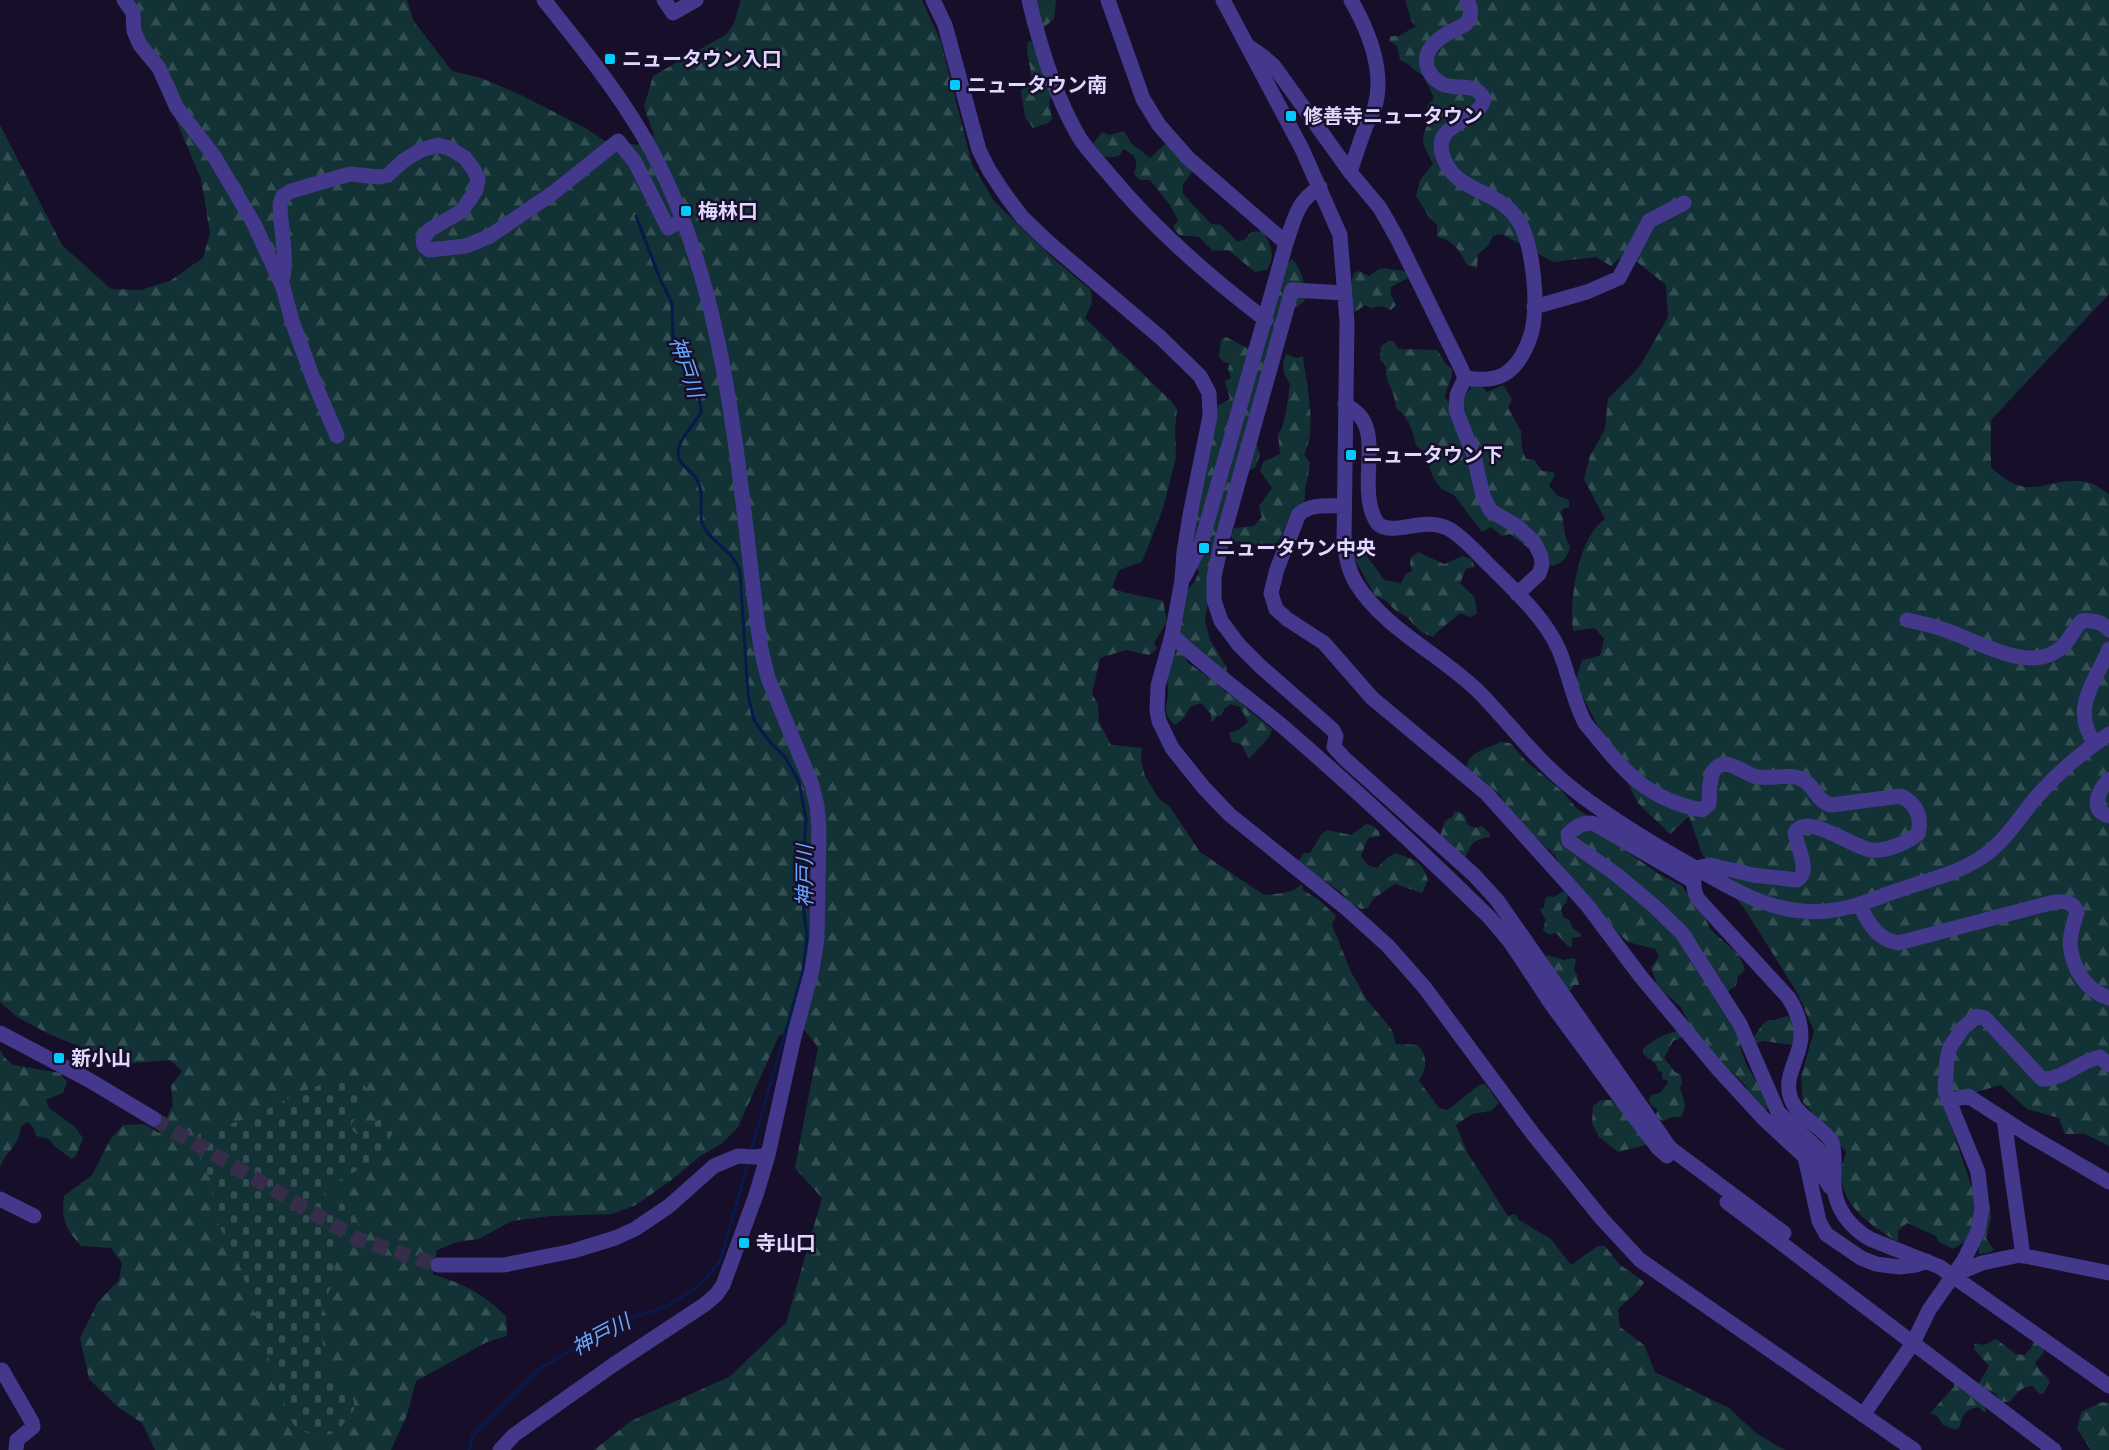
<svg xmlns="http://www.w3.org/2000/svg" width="2109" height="1450" font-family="'Varela Round','Noto Sans JP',sans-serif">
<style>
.forest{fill:url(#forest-firs)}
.cemetery{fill:url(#cemetery-stones)}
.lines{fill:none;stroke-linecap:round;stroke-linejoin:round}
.stream{stroke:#08194b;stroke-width:3}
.minor-tunnel{stroke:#352d4a;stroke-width:15;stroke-dasharray:15 8;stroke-linecap:butt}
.minor{stroke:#44388c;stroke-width:15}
.poi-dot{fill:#04cbff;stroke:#170f2a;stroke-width:2}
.labels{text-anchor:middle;stroke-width:5;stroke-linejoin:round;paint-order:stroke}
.poi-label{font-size:20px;font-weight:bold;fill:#e1d8ff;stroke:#170f2a;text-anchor:start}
.water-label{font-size:21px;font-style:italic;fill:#66a8ff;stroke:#170f2a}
</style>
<defs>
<pattern id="forest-firs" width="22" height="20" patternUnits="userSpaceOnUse" patternTransform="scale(1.5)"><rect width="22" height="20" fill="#123235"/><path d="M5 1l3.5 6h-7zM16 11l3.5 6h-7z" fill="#344f53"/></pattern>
<pattern id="cemetery-stones" width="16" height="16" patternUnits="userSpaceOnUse" patternTransform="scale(1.5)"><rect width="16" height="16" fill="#123235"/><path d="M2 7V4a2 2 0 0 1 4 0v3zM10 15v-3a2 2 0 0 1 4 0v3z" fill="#344f53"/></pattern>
</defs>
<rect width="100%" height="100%" fill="#170f2a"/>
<path class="forest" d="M 128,0 L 407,0 L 413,20 L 452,71 L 481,78 L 521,95 L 587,129 L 605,141 L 637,145 L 654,135 L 644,107 L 653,76 L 727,34 L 734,23 L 741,0 L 922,0 L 941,42 L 972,164 L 994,201 L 1056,261 L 1091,290 L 1092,303 L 1085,318 L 1171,401 L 1177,409 L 1175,430 L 1176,458 L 1163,508 L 1142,562 L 1119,570 L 1112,588 C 1128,595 1146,596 1163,601 L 1167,622 L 1154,643 L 1157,649 L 1149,655 L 1126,650 L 1100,658 L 1092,694 L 1098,704 L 1099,722 L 1111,745 L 1142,748 L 1141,760 L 1145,776 L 1159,799 L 1170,807 L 1200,852 L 1264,895 L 1284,893 L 1294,890 L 1302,884 L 1303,890 L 1319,900 L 1336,916 L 1332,925 L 1351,972 L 1367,1000 L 1392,1030 L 1396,1044 L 1418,1045 C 1428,1057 1427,1068 1419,1081 L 1439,1108 L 1448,1110 L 1479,1085 L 1485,1084 L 1499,1103 L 1491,1111 L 1472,1114 L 1456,1125 L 1467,1152 L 1508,1216 L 1515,1214 L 1519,1220 L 1551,1239 L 1571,1265 L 1598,1246 L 1605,1246 L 1619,1264 L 1644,1282 C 1638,1294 1626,1299 1618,1310 L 1620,1327 L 1644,1345 L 1655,1372 L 1729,1408 L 1757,1434 L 1785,1450 L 594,1450 L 631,1421 L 729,1377 L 786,1323 L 822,1198 L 795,1168 L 818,1047 L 801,1026 L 779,1036 L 738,1127 L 721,1144 L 699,1157 L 673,1179 L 636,1205 L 612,1214 L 551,1216 L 512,1221 L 479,1239 L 457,1242 L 437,1250 L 433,1274 C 467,1286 479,1291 506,1316 L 507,1336 L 487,1342 L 416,1381 L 407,1415 L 391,1450 L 155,1450 L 142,1423 L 119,1408 L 89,1379 L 80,1338 L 98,1302 L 119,1280 L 122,1263 L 111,1248 L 81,1246 C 65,1228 61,1219 64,1196 L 92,1175 L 110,1140 L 123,1125 L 144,1124 L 159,1133 L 173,1105 L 171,1086 L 182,1071 L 170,1060 L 122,1064 L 49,1034 L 17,1017 L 0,1002 L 0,125 L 62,245 L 111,289 L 141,290 L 170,281 L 203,258 L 210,233 L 201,179 L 142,40 Z
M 1033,0 L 1056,0 L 1054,19 L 1043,28 Z
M 1405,0 L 2109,0 L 2109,294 L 1991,420 L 1991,467 C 2033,509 2052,470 2093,484 C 2098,486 2104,491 2109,494 L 2109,1146 L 2085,1134 L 2065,1134 L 2059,1118 L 2027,1109 L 2001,1085 L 1973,1093 L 1960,1092 L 1948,1117 L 1972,1188 L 1988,1193 L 1991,1218 L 1986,1238 L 1994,1250 L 1988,1253 L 1979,1254 L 1978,1240 L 1972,1237 L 1953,1249 L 1939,1242 L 1936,1236 L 1907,1223 L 1898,1231 L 1898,1240 L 1896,1241 C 1870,1225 1839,1204 1841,1170 C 1842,1164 1845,1158 1846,1152 L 1803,1102 L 1801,1077 L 1814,1031 L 1798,994 L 1746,911 L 1702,854 L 1689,816 L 1670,834 L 1638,803 L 1575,682 L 1582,660 L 1600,656 L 1604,639 L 1595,628 L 1573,631 C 1569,601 1578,537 1605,519 L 1584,479 L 1590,456 L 1605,429 L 1608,399 L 1640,366 L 1668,317 L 1666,285 L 1626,253 L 1611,266 L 1596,257 L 1553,262 L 1502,234 L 1493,236 L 1488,246 L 1478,254 L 1477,268 L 1467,265 C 1459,250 1454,240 1437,237 L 1437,225 L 1429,217 L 1416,196 L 1420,180 L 1433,164 C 1426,148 1417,140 1429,123 L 1427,106 L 1434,98 L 1423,75 C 1414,72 1410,63 1400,60 L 1397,46 L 1389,41 L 1391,36 L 1399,36 L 1416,26 L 1412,22 Z
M 1031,41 L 1052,94 L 1049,103 L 1052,119 L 1048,123 L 1033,128 L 1025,117 L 1021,90 L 1031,82 C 1031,77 1031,71 1030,67 C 1028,58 1026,51 1028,42 Z
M 1124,131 L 1131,143 L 1150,158 L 1167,142 L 1192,172 L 1183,184 L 1183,194 L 1211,224 L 1221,225 L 1238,242 L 1245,239 L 1251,232 L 1262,231 C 1271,243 1276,257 1267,270 L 1255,272 L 1228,250 L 1213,251 L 1199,237 L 1179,235 L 1173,227 L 1178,220 L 1170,205 L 1150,180 L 1140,180 L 1134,174 C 1139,161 1135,154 1123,149 L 1120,155 L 1115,157 L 1100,157 L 1091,146 L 1102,132 L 1109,135 Z
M 1292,259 C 1300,265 1309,293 1304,301 C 1301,305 1295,307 1291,309 L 1254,436 L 1260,455 L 1255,468 L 1239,474 L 1209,596 L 1205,620 L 1210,640 L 1226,666 L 1227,671 L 1224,674 L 1179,639 L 1184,594 L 1195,581 L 1199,573 L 1197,567 L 1188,551 L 1217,406 L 1230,399 L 1225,381 L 1231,378 L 1228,369 L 1230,363 L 1224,362 L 1219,357 L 1221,340 L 1226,337 L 1247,348 L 1255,340 L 1287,264 Z
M 1386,268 C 1393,271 1399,269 1406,272 L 1408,278 L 1391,287 L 1391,295 L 1396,305 L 1391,310 L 1382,306 L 1371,308 L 1365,305 L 1355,312 L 1349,304 L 1353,297 L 1350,287 L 1354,273 L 1359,271 L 1369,276 L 1379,269 Z
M 1389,341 L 1393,341 L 1399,349 L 1437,350 L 1446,364 L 1452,369 C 1453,380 1446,387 1445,398 L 1451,404 L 1465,396 L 1472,386 L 1481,385 L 1487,392 L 1503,385 L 1512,399 L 1508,408 L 1521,431 L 1522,449 L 1526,459 L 1534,460 L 1542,471 L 1553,472 L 1555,475 L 1549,486 L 1558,496 L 1569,500 L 1569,508 L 1564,508 L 1561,512 C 1565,523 1563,538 1570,546 C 1568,557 1562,564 1552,566 L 1510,534 L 1502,536 L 1491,527 L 1482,532 L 1454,495 L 1442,489 L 1434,479 L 1423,451 L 1416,446 C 1413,431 1409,417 1396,408 C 1395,389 1385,385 1386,367 L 1380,359 L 1381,346 Z
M 1286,354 L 1296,358 L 1303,356 C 1306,384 1318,429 1304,454 L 1310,463 C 1309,475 1304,488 1305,500 L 1290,517 L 1278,542 C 1258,552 1250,539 1234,542 L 1231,536 L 1234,528 L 1254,526 L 1262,517 L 1259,506 L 1272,488 L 1260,471 L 1263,462 L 1280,454 L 1278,434 L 1282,428 L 1286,413 L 1290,384 L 1284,373 L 1283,362 Z
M 1356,544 L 1363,548 C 1368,561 1377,568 1384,580 L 1401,583 L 1406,574 L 1412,571 L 1410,564 L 1411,557 L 1418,552 L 1444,564 L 1463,556 L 1471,559 L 1475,567 L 1466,569 L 1460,583 L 1475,598 L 1477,614 L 1470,617 L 1460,613 C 1451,622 1440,628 1433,637 L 1421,632 L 1407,617 L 1395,610 L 1385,600 L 1375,596 L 1352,554 L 1353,547 Z
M 1177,650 L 1182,651 L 1188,663 L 1217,683 L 1225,692 L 1238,698 L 1247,709 L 1272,729 L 1270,736 L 1249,759 L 1241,744 L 1232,742 L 1229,733 L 1240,729 L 1248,722 L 1240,707 L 1231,704 L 1225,708 L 1221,716 L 1217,716 L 1213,722 L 1211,720 L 1211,714 L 1201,703 L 1190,707 L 1184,718 L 1175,725 C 1160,712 1168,707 1168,691 C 1167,679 1168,670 1170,658 L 1176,654 Z
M 1500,742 L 1510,743 L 1527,762 L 1562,791 L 1577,809 L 1600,823 L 1609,839 L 1659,874 L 1682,886 L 1702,912 L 1711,930 L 1739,955 L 1745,970 L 1738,976 L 1736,986 L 1729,990 L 1725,1007 L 1740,1037 L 1740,1047 L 1746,1064 L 1759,1086 L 1768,1109 L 1765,1110 L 1760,1103 L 1753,1100 L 1745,1085 L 1732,1072 L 1716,1063 L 1691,1027 L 1681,1007 L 1658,987 L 1651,967 L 1659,957 L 1655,949 L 1628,942 L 1615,930 L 1605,916 L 1568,880 L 1555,855 L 1513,816 L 1500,795 L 1483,780 L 1466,771 C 1467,751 1485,750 1500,742 Z
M 1455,811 C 1463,813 1466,816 1467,824 L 1475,828 L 1482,826 L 1490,834 L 1490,837 C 1473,840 1472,842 1465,858 L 1440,836 L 1445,821 L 1452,817 Z
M 1366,824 C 1373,825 1379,829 1380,836 L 1368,838 L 1361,856 L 1368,865 L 1377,868 L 1387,858 L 1396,853 C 1415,861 1421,859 1428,880 L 1422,893 L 1395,884 L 1373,899 L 1368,908 L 1361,909 L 1348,901 L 1342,893 L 1302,866 L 1299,860 L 1304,853 L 1310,853 L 1321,835 L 1327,830 L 1351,835 Z
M 1564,891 L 1568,892 L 1567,901 L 1561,909 L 1563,917 L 1569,920 L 1572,928 L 1581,934 L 1581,937 L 1572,938 L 1572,946 L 1569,947 L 1556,933 L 1549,935 L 1543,930 L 1546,920 L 1540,910 L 1544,907 L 1545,899 L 1548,896 L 1554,897 Z
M 1547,955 L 1564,960 L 1572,958 L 1576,959 L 1574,971 L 1577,974 L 1579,985 L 1574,985 L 1571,990 L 1565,990 L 1544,960 Z
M 1787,1016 L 1793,1019 L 1795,1040 L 1792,1045 L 1763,1041 L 1758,1043 L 1752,1040 L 1762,1025 L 1768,1020 L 1774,1020 Z
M 1678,1031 L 1682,1035 L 1681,1038 L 1673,1041 L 1664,1058 L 1675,1072 L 1681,1075 L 1682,1083 L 1680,1088 C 1683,1098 1689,1108 1680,1117 L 1673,1117 L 1662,1121 L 1656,1116 L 1657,1109 L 1651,1105 L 1649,1100 L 1651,1095 L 1660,1093 L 1668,1083 L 1667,1080 L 1662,1079 L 1662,1072 L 1658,1071 L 1656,1064 L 1643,1054 L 1643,1049 C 1653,1040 1665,1033 1678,1031 Z
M 0,1050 L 5,1058 L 13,1065 L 60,1073 L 67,1082 L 63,1093 L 46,1100 L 49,1108 L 75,1127 L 83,1138 L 76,1156 L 71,1159 C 63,1151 55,1149 49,1139 L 36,1136 L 34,1129 L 28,1122 L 21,1126 C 19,1148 6,1149 0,1168 Z
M 1606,1100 L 1612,1100 L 1647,1141 L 1646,1145 L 1618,1152 L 1599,1137 L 1592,1123 L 1593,1106 L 1599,1101 Z
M 1996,1339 L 2016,1354 L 2025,1355 L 2031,1348 L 2034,1342 L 2042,1343 L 2044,1352 L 2035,1363 C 2039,1371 2046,1374 2050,1382 L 2043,1394 L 2040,1394 L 2032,1386 C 2020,1387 2016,1394 2010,1402 L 2001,1402 L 1996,1394 L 1978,1385 L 1989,1366 L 1974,1349 L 1975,1343 L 1984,1345 Z
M 1954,1383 L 1959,1385 L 1963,1391 C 1974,1394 1984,1399 1986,1412 L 1983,1412 L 1979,1407 C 1967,1408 1961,1416 1960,1427 L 1955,1430 L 1943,1425 L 1937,1416 L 1930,1413 L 1954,1387 Z
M 2102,1402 L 2109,1403 L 2109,1450 L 2091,1450 L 2077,1429 L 2081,1412 Z"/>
<path class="cemetery" d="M 345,1079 C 353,1079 361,1080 366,1088 C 375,1101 355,1114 351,1126 L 353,1131 L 357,1134 L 378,1120 L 391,1116 L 395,1121 C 395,1130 391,1136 386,1143 C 381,1149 377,1158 371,1162 C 359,1172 328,1181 324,1195 L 326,1199 C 347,1201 358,1213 360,1234 C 349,1251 344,1242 333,1251 L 335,1278 L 327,1296 L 319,1322 L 327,1365 L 349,1391 L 354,1400 L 354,1410 L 337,1432 L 322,1437 L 301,1431 L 293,1424 L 275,1379 L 242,1272 L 235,1253 L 215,1219 L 211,1181 L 194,1145 L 197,1136 C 209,1125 222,1127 237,1122 C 274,1110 305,1084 345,1079 Z"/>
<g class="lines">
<path class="stream" d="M 636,216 L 660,279 L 672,303 L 673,341 L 680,359 L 699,395 L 701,412 C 695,424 678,439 678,453 C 678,466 691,469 696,478 C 708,496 694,516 707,532 C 719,548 731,549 740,571 L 748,695 L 754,720 L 770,742 L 785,757 L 799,782 L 806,819 L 801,888 L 807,936 L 803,971 L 751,1151
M 469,1450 L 473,1435 L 539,1369 L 619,1322 L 665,1307 L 693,1290 L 706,1278 L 720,1261 L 749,1160"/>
<path class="minor-tunnel" d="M 154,1119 L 357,1239 L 438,1265"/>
<path class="minor" d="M 124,0 L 133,12 L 134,31 L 140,45 L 159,68 L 177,108 L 214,156 L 254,224 L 283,287 L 292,321 L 315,384 L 337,436
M 664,0 L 673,13 L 696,0
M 933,0 L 945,25 L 979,150 L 989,170 L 1004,193 L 1022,217 L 1048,242 L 1161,338 L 1200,376 L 1209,393 L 1210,416 L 1190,515 L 1184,552 L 1182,580 L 1172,635 L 1158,686 L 1157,710 L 1159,721 L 1172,748 L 1204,788 L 1230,815 L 1347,909 L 1388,946 L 1425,988 L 1533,1134 L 1602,1219 L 1640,1260 L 1914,1450
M 1029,0 C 1040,47 1055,96 1079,137 C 1087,150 1099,162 1108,173 C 1154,229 1208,276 1266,320
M 1108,0 L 1143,99 L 1159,125 L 1188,158 L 1286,243
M 1223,0 L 1302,149 L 1340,235 L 1347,322 L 1344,541 C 1346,556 1348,570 1356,583 C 1384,629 1442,655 1480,693 C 1509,723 1535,758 1568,785 C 1602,813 1640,836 1678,858 C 1724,884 1771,917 1827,911 C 1857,908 1874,898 1902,889 C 1928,880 1955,874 1979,859 C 2006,843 2021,813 2042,791 C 2061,770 2085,750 2109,734
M 1248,46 L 1265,58 L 1274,66 L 1350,172 L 1380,208 L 1397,238 L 1461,368 L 1465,378 L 1457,395 L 1456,410 L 1474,456 L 1483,496 L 1491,511 L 1518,527 L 1534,542 L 1541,556 L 1542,565 L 1539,574 L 1517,594
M 1350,172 C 1355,157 1360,142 1365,128 C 1368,120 1373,114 1375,106 C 1385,71 1368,30 1351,0
M 281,283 C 289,264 280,225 280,204 L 283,196 L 291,191 L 350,174 L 379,177 L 388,175 L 403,161 L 421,150 L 438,145 L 451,149 L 465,158 L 474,170 L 478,179 L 476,190 L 462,211 L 429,230 L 423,240 L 424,246 L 429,250 L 466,246 L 490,236 L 553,193 L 618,141 L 635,162 L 668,228 L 683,220
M 1345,293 L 1292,290 L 1222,540 L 1214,577 L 1214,600 L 1221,621 L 1239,645 L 1260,666 L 1333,730 L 1336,736 L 1334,747 L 1345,759 L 1474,875 L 1497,900 L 1670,1148 L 1784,1233
M 1534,307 L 1587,292 L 1619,278 L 1649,221 L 1684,203
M 1465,378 C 1481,380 1497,381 1509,371 C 1523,360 1533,335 1534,318 C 1537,293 1532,241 1518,220 C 1497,187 1453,194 1442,153 C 1434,122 1479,123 1484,99 C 1476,81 1457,91 1442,84 C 1435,80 1429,74 1427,66 C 1422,44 1449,32 1466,24 C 1472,16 1472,9 1467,0
M 1345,404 C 1350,408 1356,411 1360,416 C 1381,440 1356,493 1378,524 C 1395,537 1424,515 1449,529 C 1463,537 1475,551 1486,562 C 1512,588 1544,616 1559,650 C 1569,674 1573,700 1585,723 C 1622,768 1642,798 1702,810 L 1709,804 C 1710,793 1708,776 1716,768 C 1726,757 1744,773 1754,776 C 1771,781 1790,771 1805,781 C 1815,788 1818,802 1831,805 L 1901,796 C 1917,804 1922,817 1918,834 C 1906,843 1886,852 1871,850 C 1853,848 1806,811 1795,833 C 1797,847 1811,872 1797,880 L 1753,875 L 1710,865 L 1696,868
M 1344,506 C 1329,506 1312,503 1299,514 L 1277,569 L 1271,593 L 1276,609 L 1287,619 L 1324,643 L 1372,698 L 1486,793 L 1587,905 L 1641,977 L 1718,1069 L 1763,1118 L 1805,1157 L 1819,1221 L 1826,1234 L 1861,1258 L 1876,1264 L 1899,1267 L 1916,1265 L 1927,1261
M 1184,577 L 1201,544 L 1286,243 C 1295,218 1296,202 1320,187
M 1907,620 C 1921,623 1935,626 1948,631 C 1979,642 2031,675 2062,647 C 2070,640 2074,628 2082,621 C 2092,620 2103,622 2109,630
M 1172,635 C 1208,670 1250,698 1288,731 C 1357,791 1425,854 1490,918 L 1511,943 L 1552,1005 L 1630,1111 L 1658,1148 L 1667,1156
M 2095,744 C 2070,708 2095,683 2109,649
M 2109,779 C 2099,790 2088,810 2109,816
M 1696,868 C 1693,879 1692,889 1698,899 L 1788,997 C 1796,1009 1801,1021 1801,1036 C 1801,1057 1782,1077 1791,1099 C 1798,1118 1821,1125 1832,1142 C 1836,1156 1833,1171 1834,1185 C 1835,1209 1851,1228 1870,1239 L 1940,1267 L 2109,1386
M 1693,881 L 1595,824 C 1585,821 1575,827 1568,834 L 1569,841 L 1617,875 L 1654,906 L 1682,933 L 1740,1024 L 1778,1112 L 1818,1149 L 1825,1179 L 1830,1187
M 1860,906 C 1869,924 1877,939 1898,943 L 2054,902 C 2064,901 2073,901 2077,912 C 2074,922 2070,933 2070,944 C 2072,968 2086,991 2109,998
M 0,1033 L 89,1080 L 154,1119
M 1948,1101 L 1968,1096 L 2027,1134 L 2109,1182
M 2004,1119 L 2023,1256
M 0,1199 L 34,1216
M 1727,1202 L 2054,1450
M 438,1265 L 504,1265 L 573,1251 L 615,1238 L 635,1229 L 669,1206 L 714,1166 L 738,1156 L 755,1157 L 768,1155
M 1956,1274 L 1982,1263 L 2020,1255 L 2109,1273
M 2,1370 L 32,1422 L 33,1427 L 17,1440 L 16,1450
M 1863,1415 L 1913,1343 L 1929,1310 L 1964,1260 L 1978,1231 L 1982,1208 L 1978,1172 L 1945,1091 L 1947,1059 L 1950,1047 L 1963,1028 L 1977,1016 L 1985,1018 L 2042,1079 C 2063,1080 2079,1061 2100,1057 L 2109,1065
M 500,1450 L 514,1435 L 613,1365 L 704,1305 L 716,1295 L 723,1285 L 756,1195 L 768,1155 L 794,1037 L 812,970 L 817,938 L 819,828 L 817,806 L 812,785 L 768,678 L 761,649 C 737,479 732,291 645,139 C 616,89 580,45 544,0"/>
</g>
<g class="poi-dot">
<rect x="604" y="53" width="12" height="12" rx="3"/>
<rect x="949" y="79" width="12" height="12" rx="3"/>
<rect x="1285" y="110" width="12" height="12" rx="3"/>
<rect x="680" y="205" width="12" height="12" rx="3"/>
<rect x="1345" y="449" width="12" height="12" rx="3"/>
<rect x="1198" y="542" width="12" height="12" rx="3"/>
<rect x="53" y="1052" width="12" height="12" rx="3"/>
<rect x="738" y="1237" width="12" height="12" rx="3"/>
</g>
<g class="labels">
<g class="poi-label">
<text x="622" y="66">ニュータウン入口</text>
<text x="967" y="92">ニュータウン南</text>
<text x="1303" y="123">修善寺ニュータウン</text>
<text x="698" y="218">梅林口</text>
<text x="1363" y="462">ニュータウン下</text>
<text x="1216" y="555">ニュータウン中央</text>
<text x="71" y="1065">新小山</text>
<text x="756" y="1250">寺山口</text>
</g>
<g class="water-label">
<text transform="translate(686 367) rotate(71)" y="7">神戸川</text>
<text transform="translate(805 876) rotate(-90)" y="7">神戸川</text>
<text transform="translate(601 1335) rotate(-28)" y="7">神戸川</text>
</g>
</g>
</svg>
